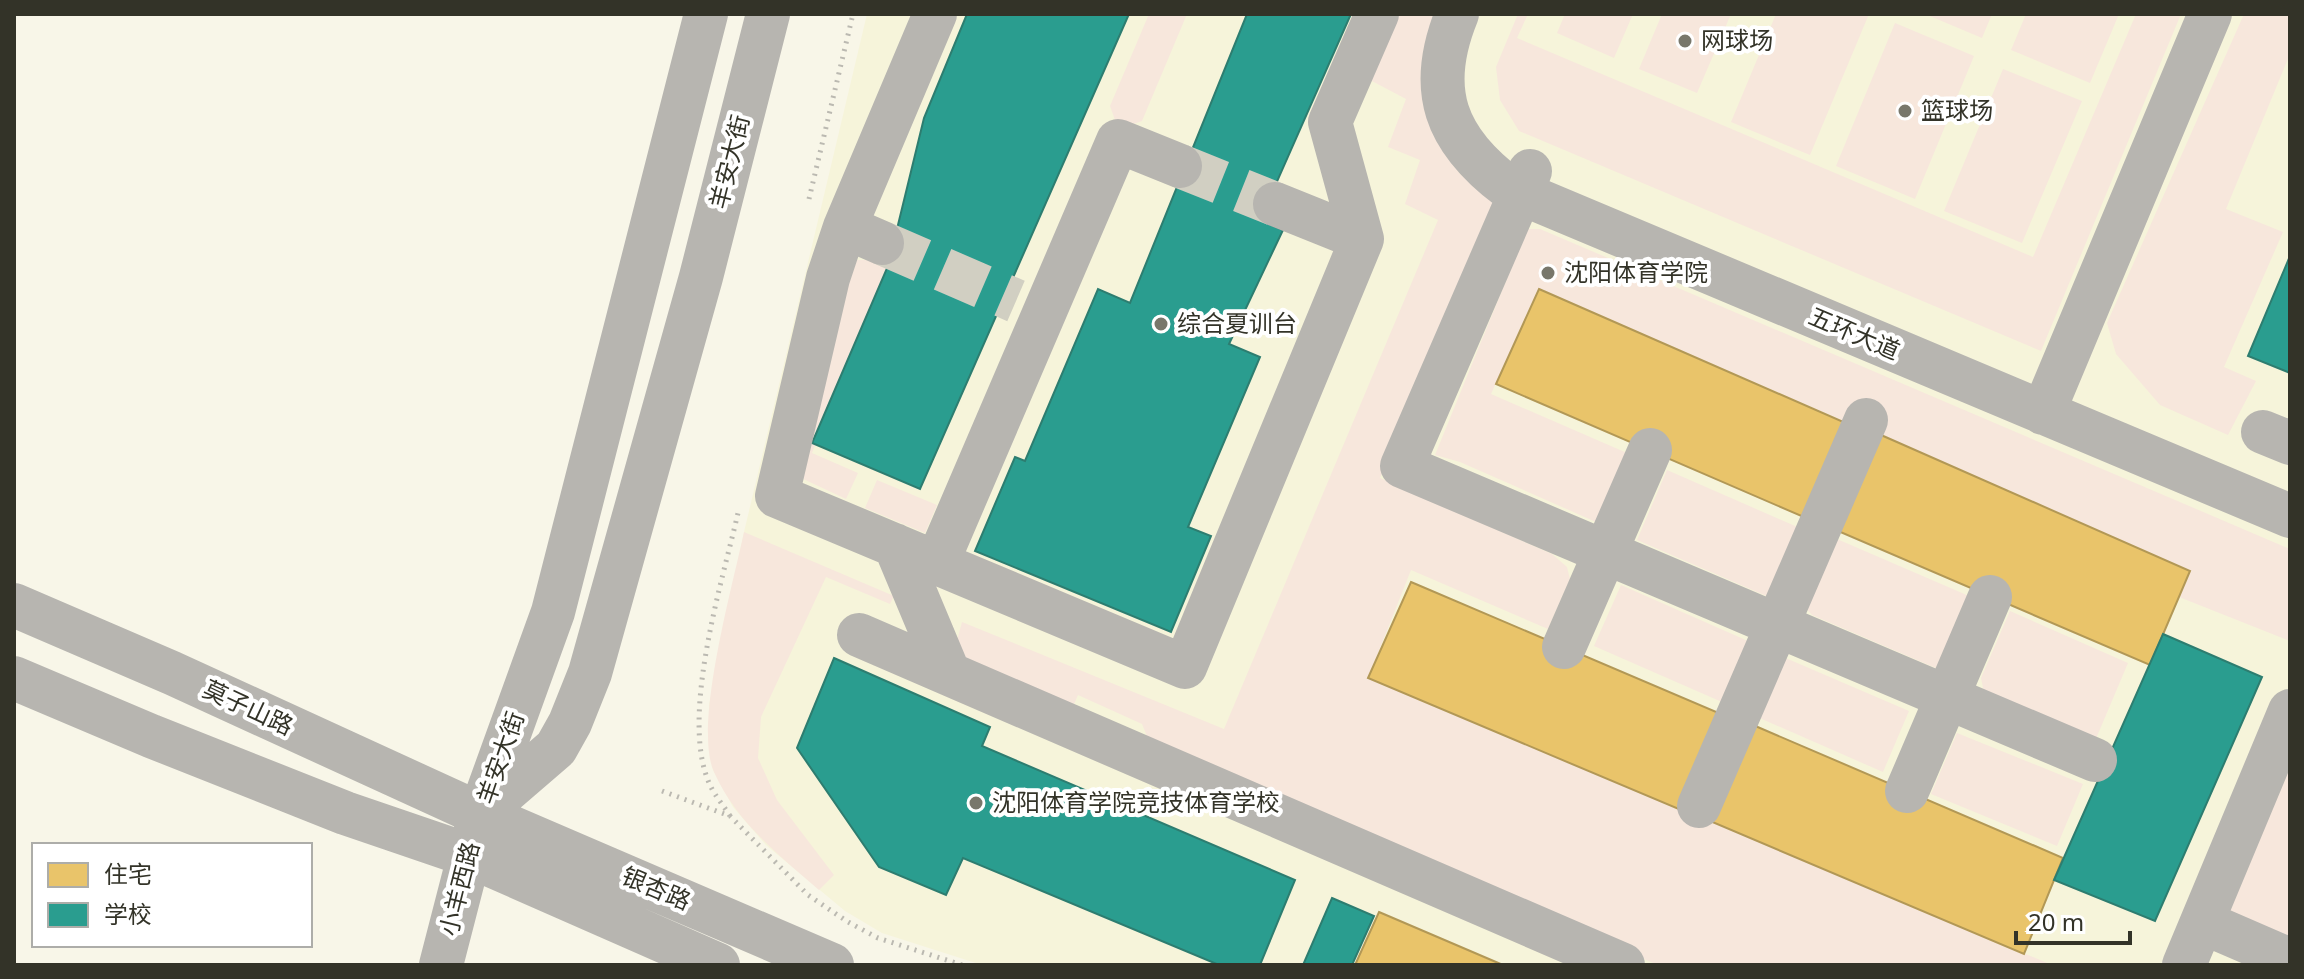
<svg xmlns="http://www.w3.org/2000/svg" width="2304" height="979" font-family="'Noto Sans','Noto Sans SC',sans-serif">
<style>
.built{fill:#f6f4da}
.green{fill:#f7e7dc}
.homes{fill:#e9c46a;stroke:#b29856;stroke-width:2}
.schools{fill:#2a9d8f;stroke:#2d7d70;stroke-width:2}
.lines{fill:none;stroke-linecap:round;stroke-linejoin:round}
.minor-tunnel{stroke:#d1cfc2;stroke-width:44;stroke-dasharray:44 22;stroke-linecap:butt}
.path{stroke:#bbb9b1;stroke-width:5;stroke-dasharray:2 6;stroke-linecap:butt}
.minor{stroke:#b7b5b0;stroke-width:44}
.poi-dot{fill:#78776b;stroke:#fff;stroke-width:3}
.labels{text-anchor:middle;stroke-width:8;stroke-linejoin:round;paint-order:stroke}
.poi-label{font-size:24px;fill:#333328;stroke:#fff;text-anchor:start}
.street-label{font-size:24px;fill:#333328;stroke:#fff}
</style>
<rect width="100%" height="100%" fill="#f8f6e8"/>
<path class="built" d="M 867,14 L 2290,14 L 2290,965 L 982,965 L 882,933 L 845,911 L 766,845 L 733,807 L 713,770 L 709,749 L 709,705 L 744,532 Z"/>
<path class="green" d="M 1149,14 L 1187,14 L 1142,121 L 1128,126 L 1115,120 L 1110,106 Z
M 1399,14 L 1439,14 L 1446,150 L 1460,174 L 1495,199 L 1489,237 L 1380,478 L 1552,554 L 1567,567 L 1570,579 L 1548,629 L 1411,570 L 1369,676 L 2052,965 L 1658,965 L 1153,751 L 1142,724 L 1078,695 L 1069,716 L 964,671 L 955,648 L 962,622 L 1224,729 L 1438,220 L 1405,204 L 1420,160 L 1388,147 L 1406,99 L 1370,80 Z
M 1518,14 L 1528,14 L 1517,38 L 2033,257 L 2136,14 L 2181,14 L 2041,351 L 1519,131 L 1500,100 L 1496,67 Z
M 1565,14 L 1633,14 L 1614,58 L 1557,33 Z
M 1662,14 L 1731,14 L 1697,93 L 1639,69 Z
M 1776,14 L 1869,14 L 1810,155 L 1731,122 Z
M 1925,14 L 1992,14 L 1982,38 Z
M 2026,14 L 2119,14 L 2090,83 L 2011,50 Z
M 2244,14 L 2290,14 L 2290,54 L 2226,209 L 2283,232 L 2224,367 L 2256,381 L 2228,435 L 2160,405 L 2116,354 L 2107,323 Z
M 1895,23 L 1974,56 L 1915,199 L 1836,166 Z
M 2003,69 L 2082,101 L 2022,243 L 1944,211 Z
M 1527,229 L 1540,229 L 2290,549 L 2290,641 L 2179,597 L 2189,571 L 1539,289 L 1491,394 L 1627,453 L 1596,522 L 1460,462 L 1435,455 Z
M 854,260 L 866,260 L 888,266 L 812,453 L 858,473 L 846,499 L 799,477 Z
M 1667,470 L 1802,529 L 1771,598 L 1637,540 Z
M 877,480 L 937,505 L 925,533 L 865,508 Z
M 744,532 L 894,596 L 890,604 L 826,577 L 761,717 L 758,758 L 777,800 L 834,875 L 819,890 C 779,855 736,822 714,772 C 693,727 733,585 744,532 Z
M 1830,536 L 1969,596 L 1938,669 L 1812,615 L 1801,603 Z
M 1621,585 L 1757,645 L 1731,706 L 1594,646 Z
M 2010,611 L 2128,663 L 2095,741 L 1984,693 L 1981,678 Z
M 1774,653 L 1909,711 L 1883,772 L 1748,713 Z
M 1957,733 L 2083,784 L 2057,846 L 1931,794 Z
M 2290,768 L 2290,942 L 2224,915 Z"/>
<path class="homes" d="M 1539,289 L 1848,424 L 1806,518 L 1496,384 Z
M 1881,435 L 2190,571 L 2150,665 L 1838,531 Z
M 1411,582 L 1721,714 L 1681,810 L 1368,678 Z
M 1753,725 L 2063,858 L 2024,954 L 1710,821 Z
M 1379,912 L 1503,965 L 1355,965 Z"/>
<path class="schools" d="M 967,14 L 1129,14 L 920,489 L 812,443 L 888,266 L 924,118 Z
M 1247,14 L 1351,14 L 1260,220 L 1283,230 L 1229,344 L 1260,357 L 1188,527 L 1211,536 L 1171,632 L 975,551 L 1015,457 L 1025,461 L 1098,289 L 1130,303 Z
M 2290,256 L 2290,373 L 2248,356 Z
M 2163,634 L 2262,677 L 2155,921 L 2054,880 Z
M 834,658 L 990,727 L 982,746 L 1295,880 L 1260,965 L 1219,965 L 963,858 L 946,895 L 879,867 L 797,748 Z
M 1332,898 L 1374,916 L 1352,965 L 1303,965 Z"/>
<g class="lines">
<path class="minor-tunnel" d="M 1180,166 L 1275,204
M 882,243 L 1016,301"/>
<path class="path" d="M 809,199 L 853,14
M 662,791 L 730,816 L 808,895 L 848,922 L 878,938 L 962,965
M 730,816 C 724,806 715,796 710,785 C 679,719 722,583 738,513"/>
<path class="minor" d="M 935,14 L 845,227 L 828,278 L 777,496 L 937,563
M 1457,14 C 1426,90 1445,140 1509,188 L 2290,516
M 1180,166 L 1118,141 L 937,563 L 1185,667 L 1362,239 L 1330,122 L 1377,14
M 1530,171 L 1402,466 L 2095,760
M 1275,204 L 1362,239
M 845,227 L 882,243
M 2043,413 L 2210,14
M 2263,432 L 2290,443
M 895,545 L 949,674
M 14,605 L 172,673 L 480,814 L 832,965
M 859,635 L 1623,965
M 1564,647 L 1650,450
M 14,678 L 151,736 L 345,813 L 468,855 L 718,965
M 1907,791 L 1990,597
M 1699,806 L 1866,420
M 482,812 L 556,748 L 570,723 L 590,673 L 701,277 L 768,14
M 2202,922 L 2290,960
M 441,965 L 480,814 L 553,612 L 706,14
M 2184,965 L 2290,711"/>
</g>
<g class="poi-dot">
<circle cx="1685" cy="41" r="8"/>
<circle cx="1905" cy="111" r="8"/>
<circle cx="1548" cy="273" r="8"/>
<circle cx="1161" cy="324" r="8"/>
<circle cx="976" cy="803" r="8"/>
</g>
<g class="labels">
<g class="poi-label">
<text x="1701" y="49">网球场</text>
<text x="1921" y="119">篮球场</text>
<text x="1564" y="281">沈阳体育学院</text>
<text x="1177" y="332">综合夏训台</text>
<text x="992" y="811">沈阳体育学院竞技体育学校</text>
</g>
<g class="street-label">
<text transform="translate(730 162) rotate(-76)" y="8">羊安大街</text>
<text transform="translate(1854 334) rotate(23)" y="8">五环大道</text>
<text transform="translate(248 708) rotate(25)" y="8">莫子山路</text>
<text transform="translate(501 758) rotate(-71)" y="8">羊安大街</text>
<text transform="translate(460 889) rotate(-76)" y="8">小羊西路</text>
<text transform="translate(656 889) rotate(23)" y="8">银杏路</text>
</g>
</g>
<rect width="2304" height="979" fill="none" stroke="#333328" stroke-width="32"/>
<rect x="32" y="843" width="280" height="104" fill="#ffffff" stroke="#adada9" stroke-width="2"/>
<rect x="48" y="863" width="40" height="24" fill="#e9c46a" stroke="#adada9" stroke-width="2"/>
<text x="104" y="883" font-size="24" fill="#333328">住宅</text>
<rect x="48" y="903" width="40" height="24" fill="#2a9d8f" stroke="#adada9" stroke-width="2"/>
<text x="104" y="923" font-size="24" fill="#333328">学校</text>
<path d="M2016 931v12h114v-12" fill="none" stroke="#333328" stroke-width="4"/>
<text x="2028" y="931" font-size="24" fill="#333328" stroke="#ffffff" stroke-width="6" paint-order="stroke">20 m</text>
</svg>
